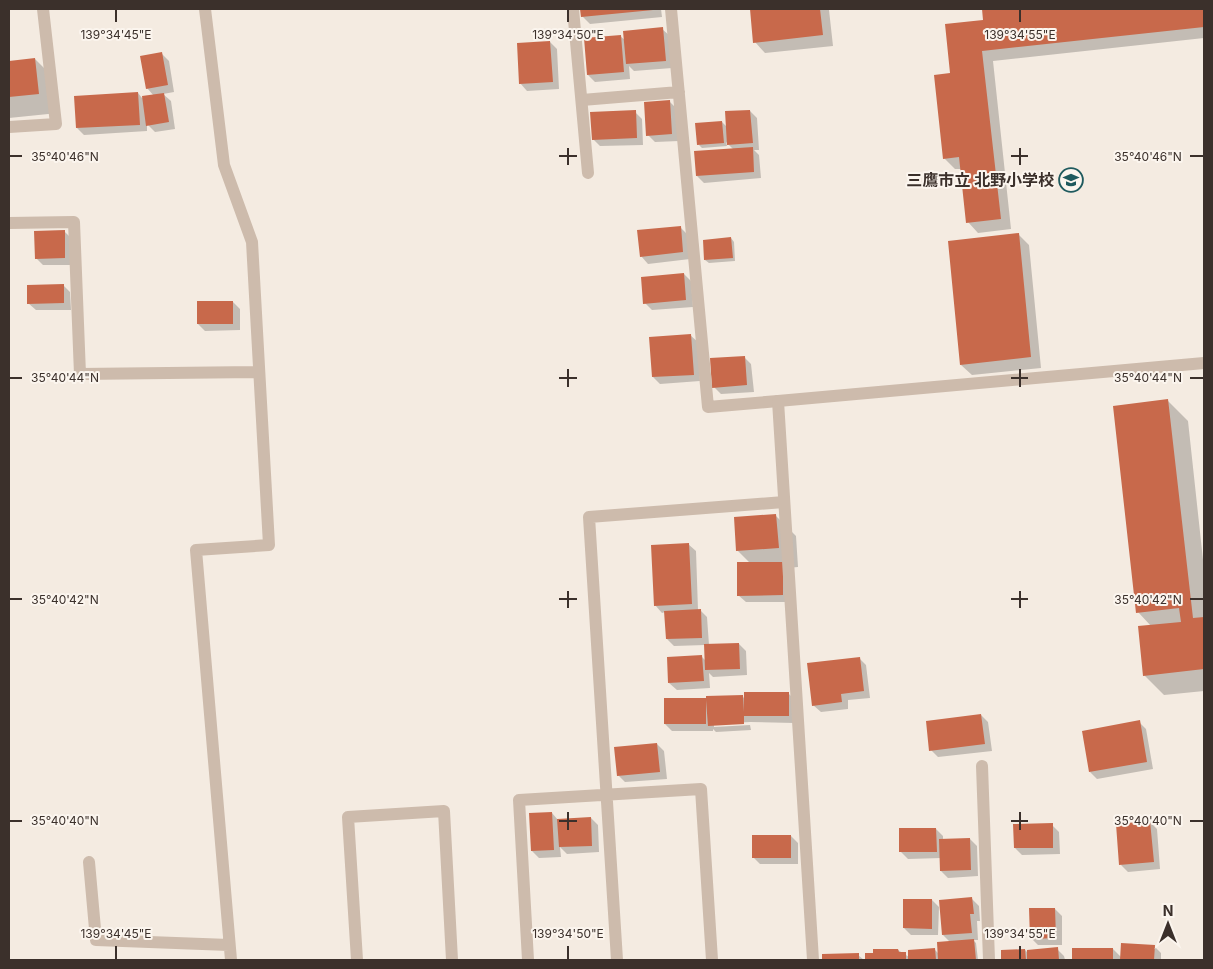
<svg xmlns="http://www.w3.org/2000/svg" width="1213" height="969" font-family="Inter,'Noto Sans JP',sans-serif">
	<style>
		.shadow { fill: #0003 }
		.building { fill: #c8694b }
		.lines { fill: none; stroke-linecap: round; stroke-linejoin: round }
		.lane { stroke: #cdbbac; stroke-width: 12 }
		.street { stroke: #cdbbac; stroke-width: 12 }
		.ticks { fill: none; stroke: #3b302b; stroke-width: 2 }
		.labels { text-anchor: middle; stroke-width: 4; stroke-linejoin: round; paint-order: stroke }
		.poi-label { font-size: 16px; font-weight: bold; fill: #3b302b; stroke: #fbf5ee; text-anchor: end }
		.ticks-label { font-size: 12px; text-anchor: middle; fill: #3b302b; stroke: #fbf5ee; stroke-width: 4; stroke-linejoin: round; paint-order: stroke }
	</style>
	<rect width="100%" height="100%" fill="#f4ebe1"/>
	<path class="shadow" d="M582 9H661L662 17 590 24 582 16Z
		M751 9H837L829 10 833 46 765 53 755 42Z
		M983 9H1204V38L993 61 1011 229 978 233 968 222 962 169H955L944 158 951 74 984 21Z
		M662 29 670 36 672 68 634 71 629 66 630 79 595 82 588 75 620 36 625 40Z
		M550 42 557 49 559 89 527 91 520 83Z
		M161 53 169 61 174 92 163 94 171 101 175 129 155 132 147 124V131L84 135 77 128 138 93 142 98 154 96 147 88Z
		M35 59 55 79 58 113 9 118V62Z
		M669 101 676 108 679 141 655 142 648 135Z
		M750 111 757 118 759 150H754L759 155 761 178 704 183 697 176 733 149 726 142 727 146 702 148 699 145 722 122 727 127Z
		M635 112 642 119 643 145 600 146 593 139Z
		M680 227 687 234 690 259 648 264 641 256Z
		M64 231 71 238 72 265H43L36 258Z
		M1018 234 1029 245 1041 368 972 375 961 365Z
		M731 238 734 242 735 261 709 263 705 260Z
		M684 274 691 281 693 307 652 310 645 303Z
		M63 285 70 292 71 310H36L28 303Z
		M233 302 240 309V330L205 331 198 324Z
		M690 335 698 342 700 381 660 384 653 377Z
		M744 357 751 364 754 392 721 394 714 387Z
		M1168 401 1188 421 1204 569V691L1164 695 1144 675 1151 626 1138 612Z
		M776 516 796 536 798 567 787 568 789 602H746L738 595 750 563 737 550Z
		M688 544 696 551 698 610H700L707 617 709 645 739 644 746 651 747 675 713 677 709 673 710 688 677 690 669 683 701 656 706 661 705 645 674 646 667 639 665 612 662 613 655 605Z
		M859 658 866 665 870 698 848 700V709L821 712 813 705Z
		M788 693 795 700V723L750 722 714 724V727L750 725 751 730 716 732 713 729V731H672L665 724V700H707L742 696 745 699Z
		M981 715 988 722 992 751 938 757 931 750Z
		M1139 722 1146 729 1153 769 1097 779 1090 772Z
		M657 744 664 751 667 779 625 782 618 775Z
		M552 813 558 820 591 818 598 825 599 852 567 854 560 847 561 857 539 858 532 851Z
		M1150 822 1157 829 1160 869 1128 872 1121 865Z
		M1052 825 1059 832 1060 854 1022 855 1015 848Z
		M936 829 943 836V840L970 839 977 846 978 876 948 878 941 871V858L908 859 900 851Z
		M791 836 798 843V864H760L753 857Z
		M972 899 979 906 980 921H977L978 940H973L976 943 978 960H866V954L898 950 909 957 934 949 939 954 950 942 943 935Z
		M932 900 939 907 938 935H911L904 928Z
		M1055 909 1062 916V945H1038L1031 938Z
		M1154 946 1161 953V960H1073V949H1113L1122 958Z
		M1057 949 1064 956 1065 960H1003L1002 951 1025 950 1028 953Z
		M823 955H858L864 960H823Z"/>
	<path class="building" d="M580 9H653V10L581 17Z
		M750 9H820L823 35 753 43Z
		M982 9H1203L1204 27 982 51 1001 219 966 223 959 157 943 159 934 75 950 73 945 24 983 20Z
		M663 27 666 61 626 64 623 31Z
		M621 35 624 72 587 75 584 38Z
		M550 41 553 82 519 84 517 43Z
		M162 52 168 85 146 89 140 56Z
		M35 58 39 94 9 97V61Z
		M138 92 140 125 76 128 74 96Z
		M164 93 169 122 146 126 142 96Z
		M670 100 672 134 646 136 644 102Z
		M636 110 637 138 592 140 590 112Z
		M750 110 753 143 727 145 725 111Z
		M722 121 724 143 697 145 695 123Z
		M753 147 754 172 696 176 694 151Z
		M681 226 683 252 640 257 637 230Z
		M65 230V258L35 259 34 231Z
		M1019 233 1031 357 960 365 948 241Z
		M731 237 733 258 704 260 703 240Z
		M684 273 686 300 643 304 641 277Z
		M64 284V303L27 304V285Z
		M197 301H233V324H197Z
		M691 334 694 375 652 377 649 337Z
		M745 356 747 385 712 388 710 358Z
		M1168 399 1193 618 1204 617V669L1143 676 1138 626 1181 622 1179 608 1136 613 1113 406Z
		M776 514 779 548 736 551 734 517Z
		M689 543 692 604 654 606 651 545Z
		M737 562H783V595L737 596Z
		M701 609 702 638 666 639 664 611Z
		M739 643 740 669 705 670 704 644Z
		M702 655 704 681 668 683 667 657Z
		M860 657 864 691 841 694 842 702 812 706 807 663Z
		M744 692H789V716H744V724L708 726 706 700V724H664V698H706V696L743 695 744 712Z
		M981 714 985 744 929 751 926 721Z
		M1140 720 1147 762 1089 772 1082 731Z
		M657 743 660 772 617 776 614 747Z
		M552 812 554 850 531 851 529 813Z
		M591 817 592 846 559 847 557 819Z
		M1150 821 1154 862 1119 865 1116 824Z
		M1053 823V848H1014L1013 824Z
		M899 828H936L937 852H899Z
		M752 835H791V858H752Z
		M970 838 971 870 940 871 939 839Z
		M972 897 974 914H970L972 933 942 935 939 900Z
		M903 899H932V929L903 928Z
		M1029 908H1055L1056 938 1030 939Z
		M974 939 976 960H938L937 942Z
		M1121 943 1155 945 1154 960H1120Z
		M1058 947 1059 960H1027V950Z
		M935 948 936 960H908V950Z
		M1072 948H1113V960H1072Z
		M873 949H898L899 952H906V960H865V953H873Z
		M1025 949 1026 960H1001V950Z
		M859 953V960H822V954Z"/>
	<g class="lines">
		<path class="lane" d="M671 9 708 407 778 401
			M582 100 679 92
			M982 766 989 960"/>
		<path class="street" d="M205 9 224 165 252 242 269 545 196 550 231 960
			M573 9 588 173
			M9 127 56 124 43 9
			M9 223 74 222 80 374 259 372
			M89 862 96 940 229 945
			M357 960 348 817 444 811 452 960
			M528 960 519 800 701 789 712 960
			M617 960 589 517 784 502
			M813 960 778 401 1204 363"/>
	</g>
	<path class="ticks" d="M116 10V22M568 10V22M1020 10V22M568 148V165M1020 148V165M10 156H22M559 156H577M1011 156H1028M1190 156H1203M568 369V387M1020 369V387M10 378H22M559 378H577M1011 378H1028M1190 378H1203M568 591V608M1020 591V608M10 599H22M559 599H577M1011 599H1028M1190 599H1203M568 812V830M1020 812V830M10 821H22M559 821H577M1011 821H1028M1190 821H1203M116 946V959M568 946V959M1020 946V959"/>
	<defs>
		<g id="school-ring" transform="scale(1.25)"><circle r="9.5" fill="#fbf5ee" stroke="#1f5a5e" stroke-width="1.5"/><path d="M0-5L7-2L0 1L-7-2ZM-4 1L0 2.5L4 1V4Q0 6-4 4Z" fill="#1f5a5e"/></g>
	</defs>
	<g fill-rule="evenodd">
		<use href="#school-ring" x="1071" y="180"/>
	</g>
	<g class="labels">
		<g class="poi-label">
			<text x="1054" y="186">三鷹市立 北野小学校</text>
		</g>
	</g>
	<g class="ticks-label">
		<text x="116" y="39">139°34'45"E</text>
		<text x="568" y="39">139°34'50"E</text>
		<text x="1020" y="39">139°34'55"E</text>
		<text x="65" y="161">35°40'46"N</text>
		<text x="1148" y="161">35°40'46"N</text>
		<text x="65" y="382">35°40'44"N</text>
		<text x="1148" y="382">35°40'44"N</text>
		<text x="65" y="604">35°40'42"N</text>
		<text x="1148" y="604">35°40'42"N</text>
		<text x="65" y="825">35°40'40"N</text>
		<text x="1148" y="825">35°40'40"N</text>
		<text x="116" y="938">139°34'45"E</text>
		<text x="568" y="938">139°34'50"E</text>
		<text x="1020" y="938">139°34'55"E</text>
	</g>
	<rect width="1213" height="969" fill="none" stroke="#3b302b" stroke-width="20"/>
	<g transform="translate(1168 924)" stroke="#fbf5ee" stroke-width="4" paint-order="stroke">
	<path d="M0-4L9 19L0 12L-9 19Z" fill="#3b302b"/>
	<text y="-8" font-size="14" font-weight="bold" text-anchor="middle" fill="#3b302b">N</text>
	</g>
</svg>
